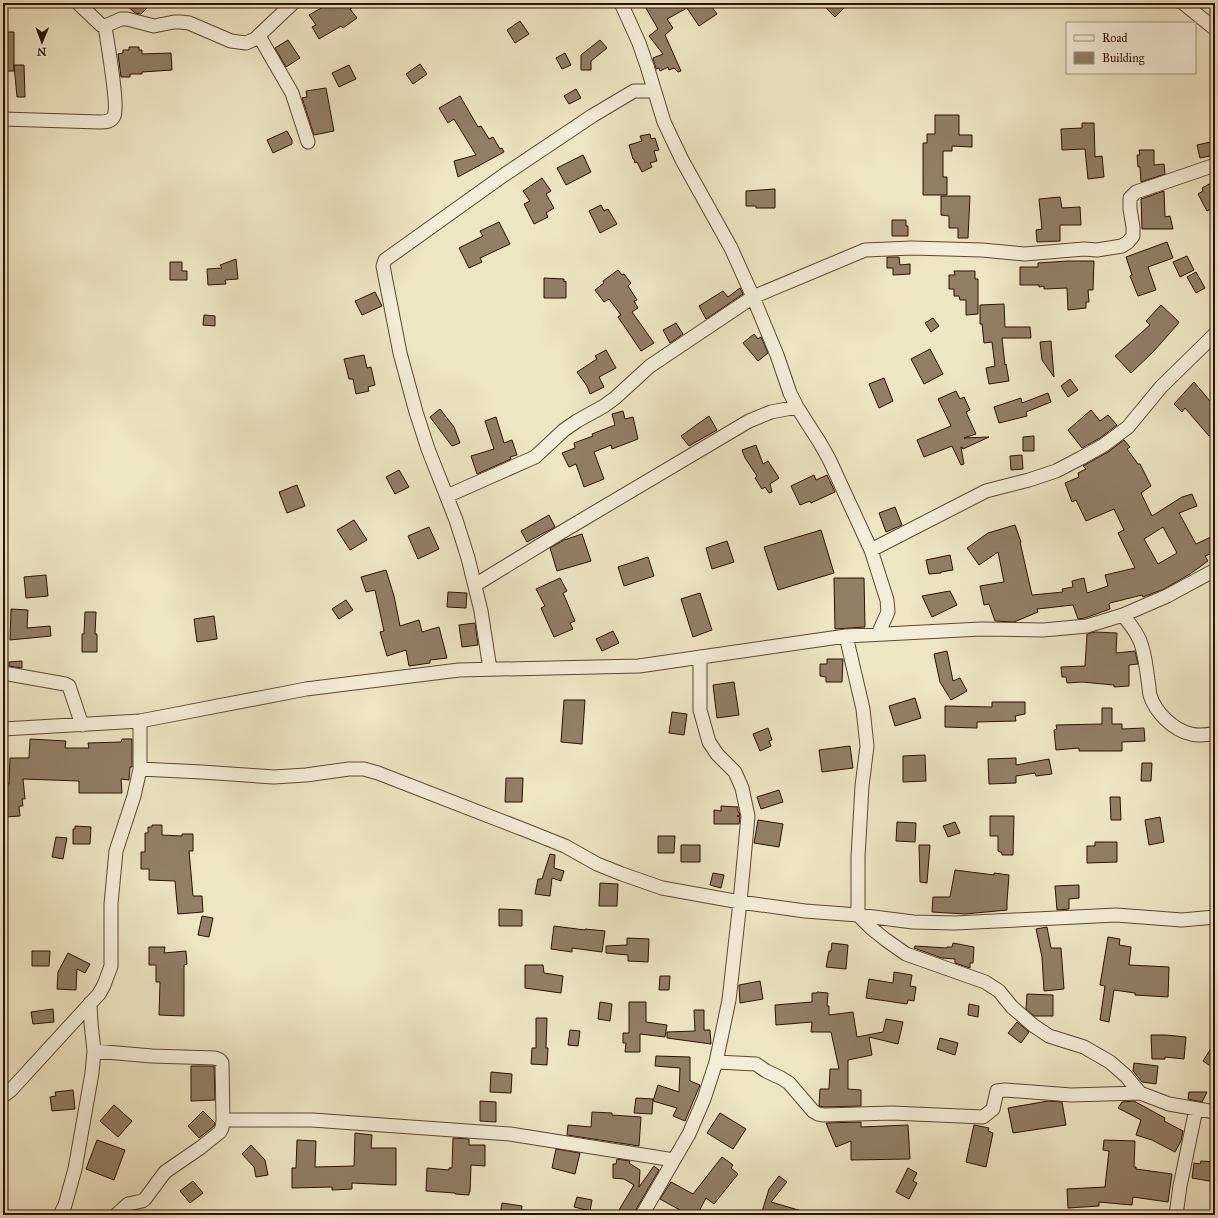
<svg xmlns="http://www.w3.org/2000/svg" width="1218" height="1218" font-family="'IM FELL Great Primer',serif">
	<style>
		.building { fill: #917f66; stroke: #2c1101; fill-rule: evenodd }
		.lines { fill: none; stroke-linecap: round; stroke-linejoin: round }
		.street-casing { stroke: #5c4632; stroke-width: 15 }
		.street { stroke: #f4eed8; stroke-width: 13 }
	</style>
	<rect width="100%" height="100%" fill="#eee5c3"/>
	<filter id="stains"><feTurbulence type="fractalNoise" baseFrequency=".005" numOctaves="4"/><feColorMatrix values="0 0 0 0 .2 0 0 0 0 .09 0 0 0 0 .02 0 0 0 .5 -.17"/></filter>
	<radialGradient id="worn" r=".72"><stop offset=".6" stop-color="#630" stop-opacity="0"/><stop offset="1" stop-color="#630" stop-opacity=".3"/></radialGradient>
	<path class="building" d="M124 3H152L141 14 135 13Z
		M330 3H359L350 9 357 18 343 28 341 26 319 39 312 27 316 25 309 15Z
		M643 3H709L717 14 699 26 687 8 667 19 673 28 665 35 681 71 678 72 674 68 669 70 668 67 660 71 659 68 656 69 653 58 663 54 649 36 658 29Z
		M821 3H849L835 17Z
		M520 21 529 34 515 43 507 30Z
		M3 32H14V71H3Z
		M288 40 300 58 286 67 275 48Z
		M600 40 607 48 591 61V70H581V55Z
		M129 47H139V50H142V54L171 53 172 70 142 72V74H130V77H121L118 54 123 53V50H129Z
		M565 53 571 65 562 69 556 58Z
		M420 64 427 74 413 84 406 74Z
		M14 65H24L25 97H17Z
		M349 65 356 79 339 87 332 73Z
		M326 88 334 131 314 135 302 98 307 97 306 91Z
		M576 89 581 98 569 104 564 96Z
		M460 96 478 127 481 126 489 139 493 137 500 149 502 148 504 152 458 177 454 161 476 155 454 119 448 123 439 108Z
		M935 115H959V135H972V147L952 146V151H943V177H947V195H923V143H927V134H935Z
		M1082 123H1094L1095 157 1102 156 1104 177 1088 179 1085 149 1062 150 1061 129 1082 128Z
		M287 131 292 140V144L273 153 267 140Z
		M650 134 651 139 655 138 659 150 654 151 657 161 650 163 652 167 642 172 637 162 635 163 634 159H633L629 145 642 141 640 136Z
		M1215 141V155L1200 158 1197 145Z
		M1139 150H1154V165L1164 164 1165 174 1141 182 1140 167H1138L1137 155H1140Z
		M583 155 591 172 566 185 557 168Z
		M542 178 551 191 546 194 554 208 546 213 548 217 534 224 524 204 530 201 523 191Z
		M1215 181V207L1207 211 1198 194 1203 191 1202 188Z
		M775 189V208H756V206H746V191Z
		M1164 191 1165 217 1170 216 1173 229H1142L1141 199Z
		M941 196H970L968 238H958V228H949V216L941 215Z
		M1060 197 1062 208 1080 207 1081 225H1060V241L1037 242 1036 230 1042 229 1039 199Z
		M601 205 604 211 608 209 617 224 600 233 589 211Z
		M892 220H906V226H908V236H892Z
		M499 222 510 244 480 258 482 262 469 268 459 248 483 236 480 231Z
		M1167 242 1173 258 1148 267 1156 290 1138 296 1130 276 1132 275 1126 257Z
		M1187 256 1194 270 1180 277 1173 262Z
		M887 257H899L900 265 910 264V274L893 275V268H887Z
		M236 259 238 279 225 280 226 284 208 285 207 269 222 268 220 265Z
		M1068 261H1094L1093 290H1088L1089 302H1086V308L1068 310 1067 288 1044 289V286L1039 287V285H1020V267H1038V263Z
		M170 262H182V271H187V280H170Z
		M618 270 622 275 624 274 631 283 628 286 637 300 634 301 638 308 632 312 654 343 641 351 618 317 621 315 609 299 604 302 595 290 604 283 603 281Z
		M954 271H975V279H978V314L966 315V300H960L959 296H954V289H949V275H955Z
		M1196 272 1205 288 1196 293 1187 277Z
		M544 278 564 279V282L566 281V298H544Z
		M740 288 743 294 706 319 699 306 723 291 728 297Z
		M375 292 382 306 362 315 355 301Z
		M1004 304 1005 327H1030L1031 338H1002L1005 365 1006 364 1009 381 989 384 986 368 995 366 992 342 984 343 982 324H980V305Z
		M1161 305 1179 322 1177 325 1153 352 1131 373 1115 356 1150 325 1146 321Z
		M204 315 215 316V326L203 325Z
		M933 318 939 326 931 332 925 323Z
		M676 323 683 334 670 343 663 330Z
		M754 334 758 339 761 337 768 353 758 361 743 343Z
		M1051 341 1054 377 1042 360 1040 342Z
		M930 349 943 374 924 384 911 359Z
		M606 350 616 368 599 377 604 387 590 394 587 386 577 372 597 359 595 356Z
		M364 355 367 368 371 367 375 385 368 387 369 391 356 394 353 379H349L344 359Z
		M884 378 893 401 879 408 869 384Z
		M1070 379 1078 390 1068 397 1061 386Z
		M1194 382 1215 407V431L1209 436 1185 408 1182 412 1174 404Z
		M956 391 960 399 964 397 970 410 966 412 976 434 964 438 989 437 963 449 962 447H961L964 464 961 465 952 446 924 457 917 440 951 426 938 399Z
		M1048 393 1051 402 1026 412 1027 416 999 423 994 407 1021 398 1022 403Z
		M440 409 454 427 460 443 452 446 430 417Z
		M1091 410 1100 421 1108 415 1117 425 1100 438 1082 448 1068 430Z
		M623 411 625 419 633 417 638 439 612 449 611 445 594 452 604 479 584 487 576 464 569 467 562 453 575 448 574 443 593 436 592 434 615 425 612 414Z
		M709 416 717 430 689 446 681 436Z
		M496 417 504 443 512 440 517 455 510 457 511 459 477 474 471 456 494 449 485 421Z
		M1034 436V451H1023V437Z
		M1124 440 1130 447 1127 449 1138 464H1140L1151 486 1141 493 1152 516 1182 497 1192 494 1197 506 1179 513 1196 544 1215 535V552L1205 556 1208 561 1190 574 1164 589 1143 597 1142 595 1110 603 1109 604 1110 609 1085 618 1078 619 1073 605 1037 609 1038 612 1014 622 995 621 989 604 984 605 980 586 1004 582 998 552 979 565 967 548 988 533 1015 525 1021 542H1020L1032 595 1063 592 1062 589 1073 587 1072 581 1084 578 1087 593 1108 586 1105 575 1135 568 1118 533 1124 530 1114 509 1086 521 1076 500 1072 502 1065 483 1079 477 1078 473 1086 469 1083 466 1108 452ZM1163 527 1177 553 1158 564 1144 539Z
		M756 445 763 464 768 461 779 478 770 484 772 492 769 493 765 487 762 489 755 478 757 476 745 458 742 450Z
		M1022 455 1023 469 1011 470 1010 456Z
		M399 470 409 487 395 494 386 477Z
		M814 475 816 480 827 475 835 492 811 503 810 501 800 505 791 486Z
		M297 485 305 506 287 513 279 492Z
		M895 507 902 525 886 532 879 513Z
		M549 515 555 527 527 542 521 531Z
		M354 520 367 540 350 550 337 530Z
		M429 527 439 549 418 559 408 536Z
		M821 530 834 573 778 590 764 547Z
		M582 534 591 561 557 571 550 548 564 540Z
		M727 541 734 562 712 569 706 548Z
		M950 555 953 570 941 572V573L929 574 926 560Z
		M648 557 654 576 624 586 618 567Z
		M386 570 394 596 400 626 419 620 422 632 439 627 447 658 430 660V663L409 666 406 650 387 656 380 632 384 631 375 590 366 592 361 577Z
		M46 575 48 596 26 598 24 577Z
		M560 578 567 591 563 593 575 621 570 623 573 629 554 637 541 608 545 606 536 589Z
		M834 578H864L865 627 835 629Z
		M950 591 957 605 932 617 922 596Z
		M448 592 467 593 466 608 447 607Z
		M700 593 712 630 693 637 681 599Z
		M346 600 353 610 339 619 332 609Z
		M11 609 28 610 27 628 50 626 51 636 10 640Z
		M85 612H96L95 634H97V652H82V634H84Z
		M214 616 217 639 197 642 194 619Z
		M475 623 478 645 462 647 459 625Z
		M613 631 619 643 602 651 596 639Z
		M1095 632 1117 633 1116 653 1135 651 1138 664 1129 665V686L1114 687V685L1082 682 1067 683 1066 677H1062L1061 667 1085 666 1087 634Z
		M947 651 953 681 960 678 967 691 951 700 940 682 934 654Z
		M827 659H843L842 682H826V677L820 676V664H827Z
		M22 661V668L9 666V662Z
		M734 682 739 715 717 718 713 685Z
		M915 698 921 718 895 726 889 706Z
		M564 700H585L582 744 561 742Z
		M992 702H1025V714L1015 716 1016 721 977 722V728L945 727V706L992 707Z
		M1102 708H1112V724H1122V729L1144 728 1145 741 1122 742V751H1079V748L1056 750 1054 730 1057 729 1056 725 1102 724Z
		M672 712 687 714 684 735 669 733Z
		M768 728 772 740 769 741 771 746 760 751 753 734Z
		M30 739 66 741 65 748H89L88 743 121 742 122 739H132V767H130L129 780 121 779 122 793H79V781L23 779 25 799H22L23 806H19L20 816 5 817 3 784H9L10 758H29Z
		M850 746 853 768 822 772 819 750Z
		M925 755 926 781 903 782V756Z
		M1016 758V765L1049 759 1052 774 1036 776 1035 773 1016 776V783L989 784 988 759Z
		M1142 763H1152L1151 781H1141Z
		M506 778H523L522 802H505Z
		M779 790 783 802 761 809 757 797Z
		M1110 797H1120L1121 820H1111Z
		M721 806 738 807V812H739L740 816H737L740 817 739 824H714V810L721 811Z
		M990 816H1014L1013 855H1002V853L998 851V836H990Z
		M1160 817 1164 842 1149 845 1145 820Z
		M758 820 783 824 779 847 754 843Z
		M897 822 916 823 915 842 896 841Z
		M955 822 960 833 948 837 943 826Z
		M152 825H162V835L182 836V834H193V851H189L193 896H202L203 912 178 914 175 881 149 880V869H141V852H145V833H148V827H152Z
		M75 826 91 827 90 844H73V829H75Z
		M658 836H675L674 853H658Z
		M56 837 67 838 63 859 52 857Z
		M1095 842H1117V862L1087 863V846H1095Z
		M681 845H700V862H681Z
		M919 845H930L927 883 920 882Z
		M550 854 555 855 554 868 564 871 561 881 552 878 550 896 535 894 538 879H542Z
		M955 870 994 875V873L1009 875 1007 902V910L965 914 932 912 933 897H950Z
		M713 873 724 875 721 888 710 885Z
		M600 883 618 884 617 906H599Z
		M1079 885V898L1069 899V909L1057 910 1055 886Z
		M499 909 522 910V926H499Z
		M202 916 213 918 209 937 198 935Z
		M554 926 585 930V929L605 931 602 952 572 948V952L551 949Z
		M1047 927 1051 948H1061L1064 989 1044 991 1042 957 1036 929Z
		M1108 937 1120 939 1119 945 1131 947 1129 965 1169 967 1168 997 1135 995V993L1114 990 1109 1022 1100 1020 1105 986 1100 985Z
		M627 938 649 939 648 962 628 961V955L606 953V946L627 945Z
		M832 943 848 945 846 969 826 967 829 951H831Z
		M953 943 974 947 973 963H970V968L955 963V959L942 958 914 948 915 946 947 948V947H952Z
		M149 947H165L164 953 186 951 187 964 184 965V1016L159 1015 160 982H156V965H149Z
		M32 951H50L49 966H32Z
		M68 953 90 964 85 973 77 969 76 990 57 989 58 972Z
		M525 965H543L544 973 563 976 561 993 525 988Z
		M894 972 912 975 910 986 916 987 914 1001 908 1000 907 1004 866 998 869 979 893 983Z
		M660 976H670L669 990H659Z
		M760 981 763 999 740 1003 739 985Z
		M817 992 828 993 827 1006H829V1015L853 1012 857 1037 883 1032 886 1019 903 1022 898 1044 869 1037 872 1055 848 1060V1089L861 1090V1106L825 1107 819 1106 820 1089H829L830 1069H839L831 1032H811L812 1022 776 1025 775 1005 812 1002V993H817Z
		M1027 994 1053 995V1016H1034L1026 1009Z
		M600 1002 612 1004 610 1021 598 1019Z
		M629 1002H646V1022L667 1025 665 1037 640 1034V1052H625L626 1043H623V1033H629Z
		M969 1004 979 1006 978 1017 968 1015Z
		M53 1009 54 1022 33 1024 31 1012Z
		M694 1010H704V1030H710L711 1044 667 1038V1032L695 1031Z
		M536 1018H547L546 1048H548L547 1065 531 1064 532 1048H536Z
		M1017 1022 1029 1032 1021 1043 1008 1033Z
		M570 1030 580 1031 578 1046 568 1045Z
		M1151 1035H1166L1186 1037 1184 1059 1165 1057V1059H1152Z
		M940 1038 958 1043 955 1055 937 1049Z
		M1215 1042V1069L1203 1061Z
		M656 1056 690 1057V1081L700 1085 685 1121 673 1116 677 1108 653 1101 658 1085 679 1092 680 1068 655 1066Z
		M1134 1063 1158 1066 1156 1084 1142 1082 1133 1071Z
		M191 1066H214L215 1100 191 1101Z
		M491 1072 512 1074 511 1093 490 1092Z
		M73 1090 75 1109 52 1111 50 1097 56 1096 55 1092Z
		M1189 1092H1207L1202 1102 1188 1099Z
		M636 1098 653 1099 652 1114 634 1113Z
		M480 1101 496 1102V1122L480 1121Z
		M1048 1101 1062 1102 1066 1125 1013 1133 1008 1108Z
		M1134 1101 1165 1118 1164 1121 1183 1131 1181 1141 1175 1152 1152 1140 1136 1135 1141 1120 1118 1108 1122 1102Z
		M114 1105 132 1121 118 1137 100 1121Z
		M203 1111 215 1123 214 1126 199 1138 188 1126Z
		M592 1112 612 1113V1115L641 1117 639 1146 567 1135 568 1125 591 1127Z
		M720 1113 746 1129 733 1149 707 1133Z
		M861 1122V1127L908 1125 910 1159 851 1160V1141L836 1147 826 1123Z
		M974 1125 989 1128 988 1131 993 1133 986 1167 966 1162Z
		M355 1133 372 1135 371 1148H396V1185L352 1183V1189L332 1190V1187L292 1188V1168H296L297 1140 316 1141 315 1167 354 1166Z
		M453 1138 469 1139V1145H485V1166L471 1165 470 1192H469V1195L455 1194V1193L426 1191 427 1168 449 1170V1168H452Z
		M97 1140 125 1150 114 1180 86 1169Z
		M1104 1140 1135 1141 1134 1167H1136V1169L1172 1174 1168 1202 1133 1197 1132 1205 1099 1202V1206L1068 1208 1067 1189 1105 1187 1109 1151 1103 1150Z
		M251 1145 265 1160 268 1175 256 1177 254 1167 242 1154Z
		M556 1149 580 1153 575 1174 552 1168Z
		M722 1157 733 1165 731 1168 738 1174 714 1204 706 1198 697 1215H689L660 1199 671 1182 693 1194Z
		M617 1159 630 1161 629 1163 640 1170 639 1187 654 1166 659 1170 635 1211 634 1215H616L634 1185 624 1179 613 1178V1164H616Z
		M1201 1161 1215 1162V1182L1192 1178 1194 1163 1200 1164Z
		M908 1168 917 1173 913 1181 917 1183 909 1199 896 1192Z
		M779 1176 787 1182 771 1202 805 1212 804 1215H761L769 1189Z
		M193 1181 203 1193 190 1203 180 1191Z
		M577 1197 592 1200 590 1211 574 1207Z
		M502 1203 522 1206 521 1215H500Z"/>
	<g class="lines">
		<g class="street-casing">
			<path id="street" d="M78 3 101 25 105 26 121 19H127L154 26 174 22H181L189 23 231 41 246 43 255 39 293 3
				M621 3 639 43 647 66 664 122 682 160 731 248 753 297 777 355 790 393 797 407 820 443 829 459 871 550 887 600 888 612 878 634
				M1183 3 1215 29
				M259 36 292 93 308 142
				M3 119 100 122C105 122 111 122 114 116 119 106 107 41 105 26
				M447 496 535 457 564 430 577 421 604 406 615 398 650 366 753 297 865 250 912 248 982 250 1025 254 1084 249 1097 250 1122 246 1128 242 1133 236V227L1130 209V198L1136 192 1215 165
				M871 550 986 491 1029 480 1056 471 1081 458 1104 445 1128 427 1161 387 1215 334
				M475 585 560 533 749 421 771 412 797 407
				M1123 615C1129 623 1136 631 1140 641 1145 653 1146 667 1148 680 1149 685 1149 690 1150 695 1155 712 1173 730 1191 734 1199 736 1207 735 1215 733
				M846 636 863 709 867 746 862 786 858 857V915L871 928 886 940 906 954 985 982 999 991 1012 1007 1034 1026 1049 1036 1084 1047 1110 1062 1126 1076 1140 1093 1169 1104 1215 1112
				M490 669 481 611 468 558 456 520 428 449 416 412 400 353 383 266 385 260 504 175 592 116 634 91H654
				M3 673 65 684 69 686 82 725
				M3 729 140 721 306 689 459 670 639 666 846 636 981 629 1043 630 1087 626 1123 615 1167 596 1215 570
				M140 769 202 772 274 777 306 775 349 769H364L378 773 525 830 565 846 597 864 622 874 662 888 740 902 805 911 858 915 913 922 955 923 1116 915 1182 920 1215 917
				M94 1051 152 1056 215 1058 220 1060 222 1063 223 1120 222 1128 220 1132 200 1148 165 1172 145 1199 142 1201 128 1204 116 1215
				M716 1062 756 1064 766 1071 781 1078 789 1083 813 1111 818 1114 824 1115 892 1113 983 1117 993 1109 997 1091 1005 1090 1071 1095 1140 1093
				M3 1096 10 1091 99 994 104 985 111 966V904L116 851 134 796 140 769V721
				M223 1120H312L510 1134 674 1160
				M60 1215 65 1205 75 1169 92 1073 94 1051 91 1023 90 1003
				M642 1215 689 1134 704 1099 716 1062 729 1000 740 902 748 816 742 788 735 772 717 754 709 742 700 710V657
				M1176 1215 1180 1186 1196 1109"/>
		</g>
		<use href="#street" class="street"/>
	</g>
	<rect width="1218" height="1218" fill="none" stroke="#eee5c3" stroke-width="16"/>
	<rect x="4" y="4" width="1210" height="1210" fill="none" stroke="#2c1101" stroke-width="2"/>
	<rect x="8" y="8" width="1202" height="1202" fill="none" stroke="#2c1101"/>
	<rect x="1066" y="22" width="130" height="52" fill="#f4eed8" stroke="#a49682"/>
	<rect x="1074" y="35" width="20" height="6" fill="#f4eed8" stroke="#a49682"/>
	<text x="1102" y="42" font-size="12" fill="#2c1101">Road</text>
	<rect x="1074" y="52" width="20" height="12" fill="#917f66" stroke="#a49682"/>
	<text x="1102" y="62" font-size="12" fill="#2c1101">Building</text>
	<g transform="translate(42 42) rotate(181)" stroke="#f4eed8" stroke-width="3" paint-order="stroke">
	<path d="M0-3L7 15L0 10L-7 15Z" fill="#2c1101"/>
	<text y="-6" font-size="11" font-weight="bold" text-anchor="middle" fill="#2c1101">N</text>
	</g>
	<rect width="100%" height="100%" filter="url(#stains)"/>
	<rect width="100%" height="100%" fill="url(#worn)"/>
</svg>
